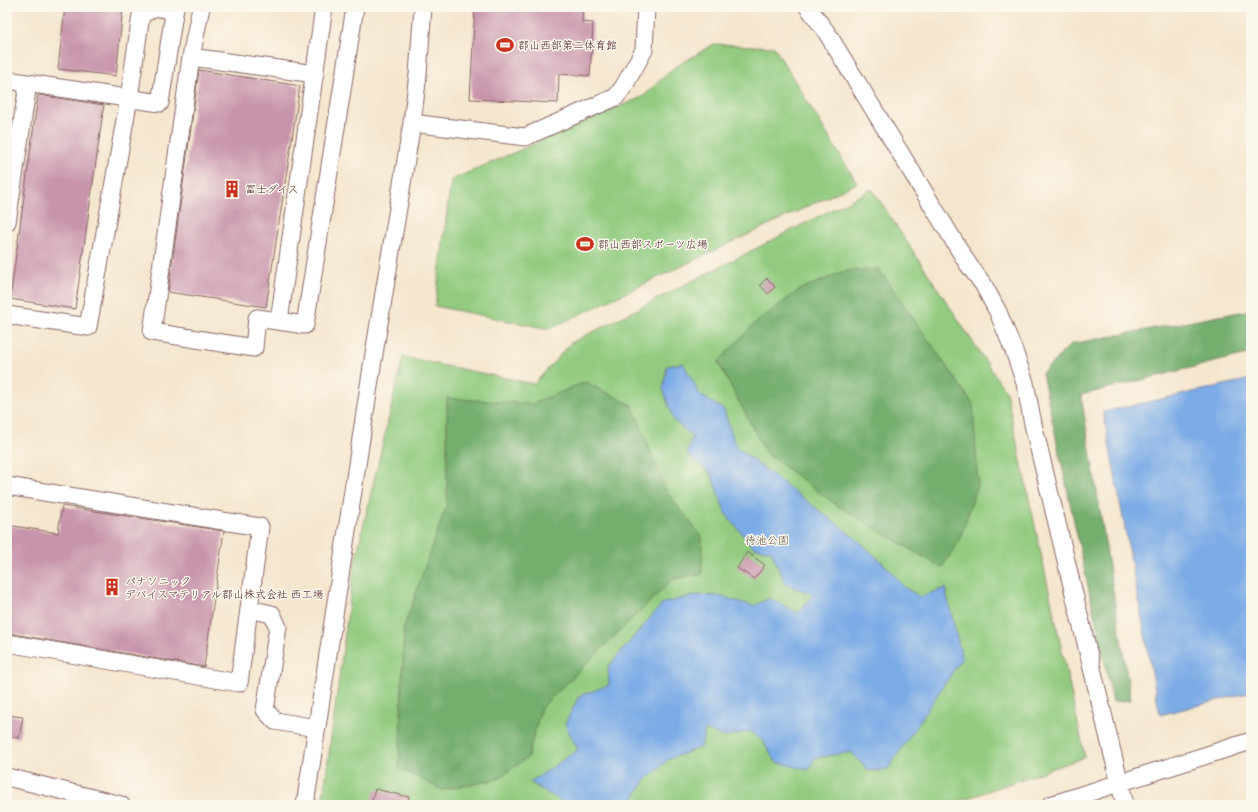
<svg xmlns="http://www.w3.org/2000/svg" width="1258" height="812" font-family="Pangolin,'Klee One',sans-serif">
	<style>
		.green { fill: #92cb7f; stroke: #6e7555 }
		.forest { fill: #75af6e; stroke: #60674c }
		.water { fill: #7cace6; stroke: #636688 }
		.building { fill: #c894ab }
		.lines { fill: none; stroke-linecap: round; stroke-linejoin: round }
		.minor-casing { stroke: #866564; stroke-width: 19 }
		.minor { stroke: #fff; stroke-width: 17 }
		.labels { text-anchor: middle; stroke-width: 3; stroke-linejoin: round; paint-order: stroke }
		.poi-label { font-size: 11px; fill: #4a1f2b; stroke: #fbf7ec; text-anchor: start }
		.park-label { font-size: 11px; fill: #605344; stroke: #fbf7ec }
	</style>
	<rect width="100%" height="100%" fill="#fbf7ec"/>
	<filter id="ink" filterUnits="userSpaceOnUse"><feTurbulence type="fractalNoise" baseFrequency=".025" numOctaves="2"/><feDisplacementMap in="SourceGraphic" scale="8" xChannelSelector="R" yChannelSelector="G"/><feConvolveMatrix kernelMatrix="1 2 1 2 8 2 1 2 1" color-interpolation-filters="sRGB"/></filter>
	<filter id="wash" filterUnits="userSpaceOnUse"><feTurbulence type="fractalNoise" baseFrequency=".012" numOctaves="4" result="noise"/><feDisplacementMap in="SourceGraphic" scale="16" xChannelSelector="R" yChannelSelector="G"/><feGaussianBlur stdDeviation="0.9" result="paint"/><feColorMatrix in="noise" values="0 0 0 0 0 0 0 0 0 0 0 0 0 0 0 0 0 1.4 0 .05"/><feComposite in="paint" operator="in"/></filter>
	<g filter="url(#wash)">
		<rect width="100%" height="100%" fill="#f5e6ce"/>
		<path class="green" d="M714 44 774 47 857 183 549 329 435 306 451 180 644 96 672 69Z
			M872 189 1006 392 1085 757 948 805H322L354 566 403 357 534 384 571 343Z"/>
		<path class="forest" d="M879 269 973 404 978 484 960 538 942 568 835 504 766 453 718 362 755 323 799 290 845 271Z
			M1251 310V353L1081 395 1131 700 1113 702 1042 373 1071 344Z
			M585 382 632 405 667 492 702 537V574L673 579 541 708 528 757 498 779 442 790 399 768 404 627 447 504V398L532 404Z"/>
		<path class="water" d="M683 363 700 395 724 410 736 447 859 541 889 569 904 587 920 597 945 588 962 658 888 769 869 771 851 752 815 758 809 770 776 762 762 740 750 731 725 737 705 730 701 747 669 759 645 781 629 805H567L530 782 578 750 565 724 579 696 609 685 608 667 663 603 697 595 719 596 754 606 770 598 798 613 813 594 786 585 771 551 753 547 726 514 711 474 687 454 692 436 674 421 663 389 667 366Z
			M1251 379V692L1160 715 1103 412Z"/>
		<g id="blocks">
			<path class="building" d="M65 7H123L116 76 58 69Z
				M475 7H583L582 22 593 23 590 76 559 74 558 103 470 99Z
				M199 70 300 86 266 307 168 292Z
				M38 95 104 105 75 309 10 299Z
				M767 278 775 287 768 294 760 285Z
				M62 506 224 531 204 667 7 633V525L58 533Z
				M747 552 765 565 754 579 737 568Z
				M7 715 23 717 19 738 7 736Z
				M375 789 409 797 407 805H371Z"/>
		</g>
	</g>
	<g filter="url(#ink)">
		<use href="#blocks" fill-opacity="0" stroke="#866564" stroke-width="1"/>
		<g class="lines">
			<g class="minor-casing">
				<path id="minor" d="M201 7 191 57 152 332 254 348 257 318 305 325 355 7
					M808 7 827 33 968 264 983 284 998 312 1014 351 1025 383 1033 424 1125 805
					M191 57 315 74
					M7 80 160 103 175 7
					M412 123 525 137 616 97 624 86 644 50 646 7
					M7 222 28 84
					M7 315 88 327 129 98 141 15 155 7 174 11
					M279 321 324 7
					M7 486 260 527 239 683 7 643
					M249 609 272 614 278 627 265 710 275 721 316 728
					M7 777 121 805
					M305 805 373 360 412 123 418 74 423 7
					M1050 805 1251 741"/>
			</g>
			<use href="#minor" class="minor"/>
		</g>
	</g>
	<defs>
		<g id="stadium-bare" transform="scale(1.38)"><path d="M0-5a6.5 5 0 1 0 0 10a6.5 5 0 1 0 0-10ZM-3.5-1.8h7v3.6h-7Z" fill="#c8321e" stroke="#fbf7ec" stroke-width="2.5" paint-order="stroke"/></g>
		<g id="building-bare" transform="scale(1.38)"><path d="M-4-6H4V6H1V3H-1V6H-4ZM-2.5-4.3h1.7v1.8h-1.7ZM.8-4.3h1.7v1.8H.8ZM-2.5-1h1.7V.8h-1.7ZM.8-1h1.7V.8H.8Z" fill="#c8321e" stroke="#fbf7ec" stroke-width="2.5" paint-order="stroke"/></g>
	</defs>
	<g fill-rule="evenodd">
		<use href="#stadium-bare" x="505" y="45"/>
		<use href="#building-bare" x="232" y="189"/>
		<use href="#stadium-bare" x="585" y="244"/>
		<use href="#building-bare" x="112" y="587"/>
	</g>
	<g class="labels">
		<g class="poi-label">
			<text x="518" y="49">郡山西部第二体育館</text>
			<text x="245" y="193">冨士ダイス</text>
			<text x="598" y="248">郡山西部スポーツ広場</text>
			<text x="125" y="585">パナソニック<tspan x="125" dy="13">デバイスマテリアル郡山株式会社 西工場</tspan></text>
		</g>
		<g class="park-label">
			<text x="767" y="544">待池公園</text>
		</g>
	</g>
	<rect width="1258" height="812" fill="none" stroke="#fbf7ec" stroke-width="24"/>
</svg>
